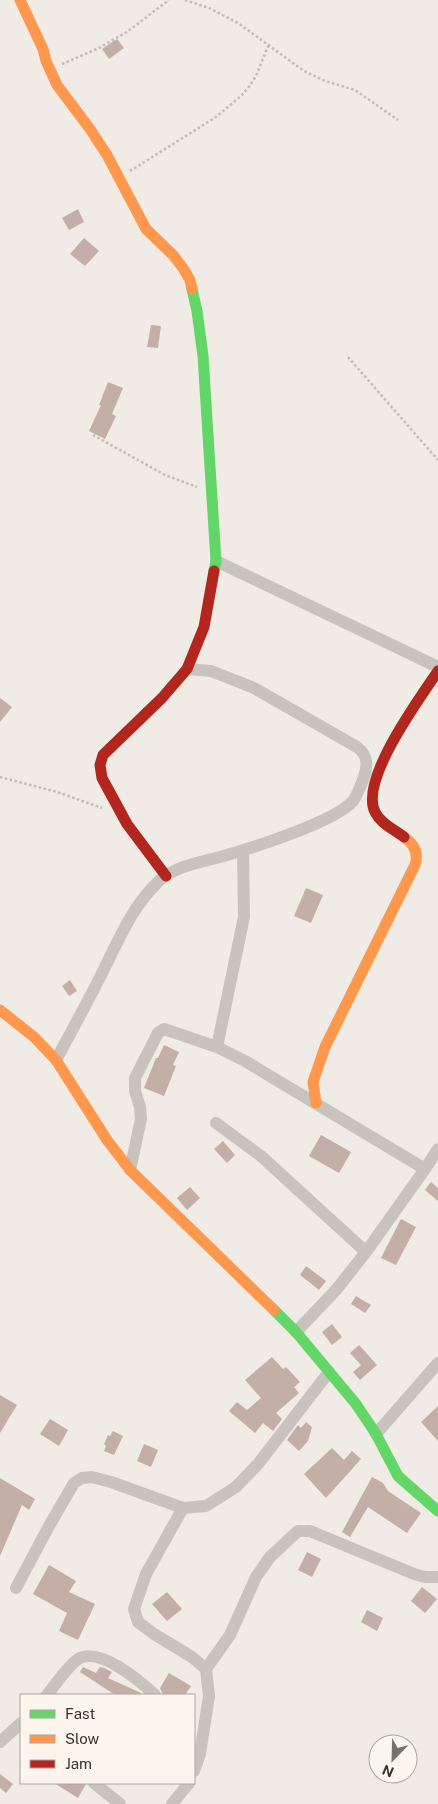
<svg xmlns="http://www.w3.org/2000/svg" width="438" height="1804" font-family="'Public Sans',sans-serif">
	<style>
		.building { fill: #c3afa7 }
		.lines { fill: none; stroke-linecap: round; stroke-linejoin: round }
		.path { stroke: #c2bbb6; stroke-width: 2.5; stroke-dasharray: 2.5 2.5; stroke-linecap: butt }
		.street { stroke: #c9c3be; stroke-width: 12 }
		.fast { stroke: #63d668; stroke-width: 11 }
		.slow { stroke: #ff974d; stroke-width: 11 }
		.jam { stroke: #b3261e; stroke-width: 11 }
	</style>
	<rect width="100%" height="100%" fill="#f0ebe5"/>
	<path class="building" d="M117 39 124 48 109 59 102 49Z
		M78 209 84 222 69 230 62 218Z
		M84 238 99 251 85 266 70 254Z
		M151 325 161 326 158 348 147 347Z
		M108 382 123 388 112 414 116 416 105 439 89 431 101 405H99Z
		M0 698 12 707 0 722Z
		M306 888 323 895 311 923 294 916Z
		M70 980 77 991 69 996 62 986Z
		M164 1045 179 1052 173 1065 176 1066 164 1096 144 1088 156 1058H158Z
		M321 1135 351 1152 339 1173 309 1156Z
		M223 1141 235 1155 227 1163 214 1149Z
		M431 1182 438 1188V1201L425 1190Z
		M190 1187 200 1198 187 1210 177 1198Z
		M401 1219 416 1227 396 1265 381 1258Z
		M306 1266 326 1281 319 1290 300 1275Z
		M356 1296 371 1305 365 1313 351 1304Z
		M332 1324 342 1337 332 1345 322 1332Z
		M359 1345 377 1365 360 1380 353 1372 361 1365 350 1353Z
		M272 1357 283 1369 286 1367 300 1382 294 1387 299 1393 276 1413 282 1419 273 1431 263 1423 255 1433 229 1411 237 1402 247 1410 261 1398 245 1380Z
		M0 1395 17 1405 0 1433Z
		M438 1406V1441L421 1422Z
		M50 1419 68 1430 59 1446 40 1434Z
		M306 1422 312 1427 308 1441 299 1451 287 1440 298 1425 301 1428Z
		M113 1431 123 1436 114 1455 104 1451 106 1446 104 1444 108 1435 110 1436Z
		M144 1444 158 1450 151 1467 137 1461Z
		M332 1448 344 1460 352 1451 361 1459 326 1498 304 1474Z
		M372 1477 383 1483 388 1491 421 1513 407 1533 368 1507 350 1537 342 1532Z
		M0 1478 35 1499 29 1510 22 1505 0 1556Z
		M307 1552 321 1559 312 1577 298 1570Z
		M49 1565 76 1581 69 1592 95 1604 78 1640 59 1631 67 1613 33 1594Z
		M422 1587 437 1599 425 1613 411 1601Z
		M167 1592 182 1609 167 1621 152 1604Z
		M367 1610 383 1618 377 1631 361 1622Z
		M83 1667 96 1673 100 1667 104 1668 112 1672 108 1678 139 1692 143 1695H115L80 1672Z
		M169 1673 191 1686 185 1695H163L160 1688Z
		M0 1774 13 1784 6 1793 0 1788Z
		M54 1783H86V1784L78 1798Z"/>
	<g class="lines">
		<path class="path" d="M185 0 209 8 238 23 304 71 325 81 355 90 398 120
			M62 64 97 49 127 32 169 0
			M130 171 216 117 241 96 248 88 256 76 268 46
			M348 357 438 460
			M93 435 165 475 197 487
			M0 777 57 792 102 808"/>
		<path class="street" d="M216 561 438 667
			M217 1047 244 917 243 851
			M56 1060C72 1030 89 1000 104 969 120 937 133 905 160 880 176 866 201 862 220 857 249 849 335 822 353 801 358 794 361 785 364 777 368 765 368 755 357 747L254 688 211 671 187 669
			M216 1123 261 1156 366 1252
			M130 1170 141 1119 140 1107 135 1091V1078L158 1033 164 1029 217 1047 245 1061 425 1169
			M296 1332 336 1290 366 1252 425 1169 438 1149
			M376 1434 438 1363
			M183 1508 146 1574 134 1609 138 1622 154 1634 192 1657 206 1669 209 1696 200 1754 194 1771
			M16 1588 49 1526 74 1483 82 1478 92 1477 111 1482 183 1508 206 1506 236 1487 258 1464 329 1372
			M206 1669 230 1635 256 1577 270 1557 298 1531H310L414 1574 425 1577H438
			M47 1695C56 1684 66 1668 78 1659 99 1646 140 1681 155 1695
			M0 1742 21 1723
			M94 1783 120 1804
			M172 1804 189 1783"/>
		<path class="fast" d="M192 289 197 311 203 356 216 561 214 571
			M274 1310 296 1332 356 1404 376 1434 398 1476 438 1511"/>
		<path class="slow" d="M20 0 43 49 46 61 57 85 90 129 107 155 146 229 173 255 183 268 190 280 192 289
			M0 1010 34 1037 56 1060 107 1140 130 1170 274 1310
			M316 1103 313 1082 325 1047 415 865C419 853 414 844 404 837"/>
		<path class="jam" d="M404 837C394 829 381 824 375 812 359 780 420 698 438 671
			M166 876 127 824 102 778 100 765 103 755 162 698 187 669 204 627 214 571"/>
	</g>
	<rect x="20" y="1694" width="175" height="90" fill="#fbf5ee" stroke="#aea6a0"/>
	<rect x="30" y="1710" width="25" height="8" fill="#63d668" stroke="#aea6a0"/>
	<text x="65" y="1719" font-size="15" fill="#3b302b">Fast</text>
	<rect x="30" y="1735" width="25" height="8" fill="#ff974d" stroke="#aea6a0"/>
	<text x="65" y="1744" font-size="15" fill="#3b302b">Slow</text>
	<rect x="30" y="1760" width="25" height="8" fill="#b3261e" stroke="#aea6a0"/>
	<text x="65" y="1769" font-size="15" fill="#3b302b">Jam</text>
	<g transform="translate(393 1759) rotate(203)"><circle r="24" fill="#fbf5ee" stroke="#aea6a0"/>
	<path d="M0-4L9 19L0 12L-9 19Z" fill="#7a716c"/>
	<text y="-8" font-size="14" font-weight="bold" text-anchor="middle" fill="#3b302b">N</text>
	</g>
</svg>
